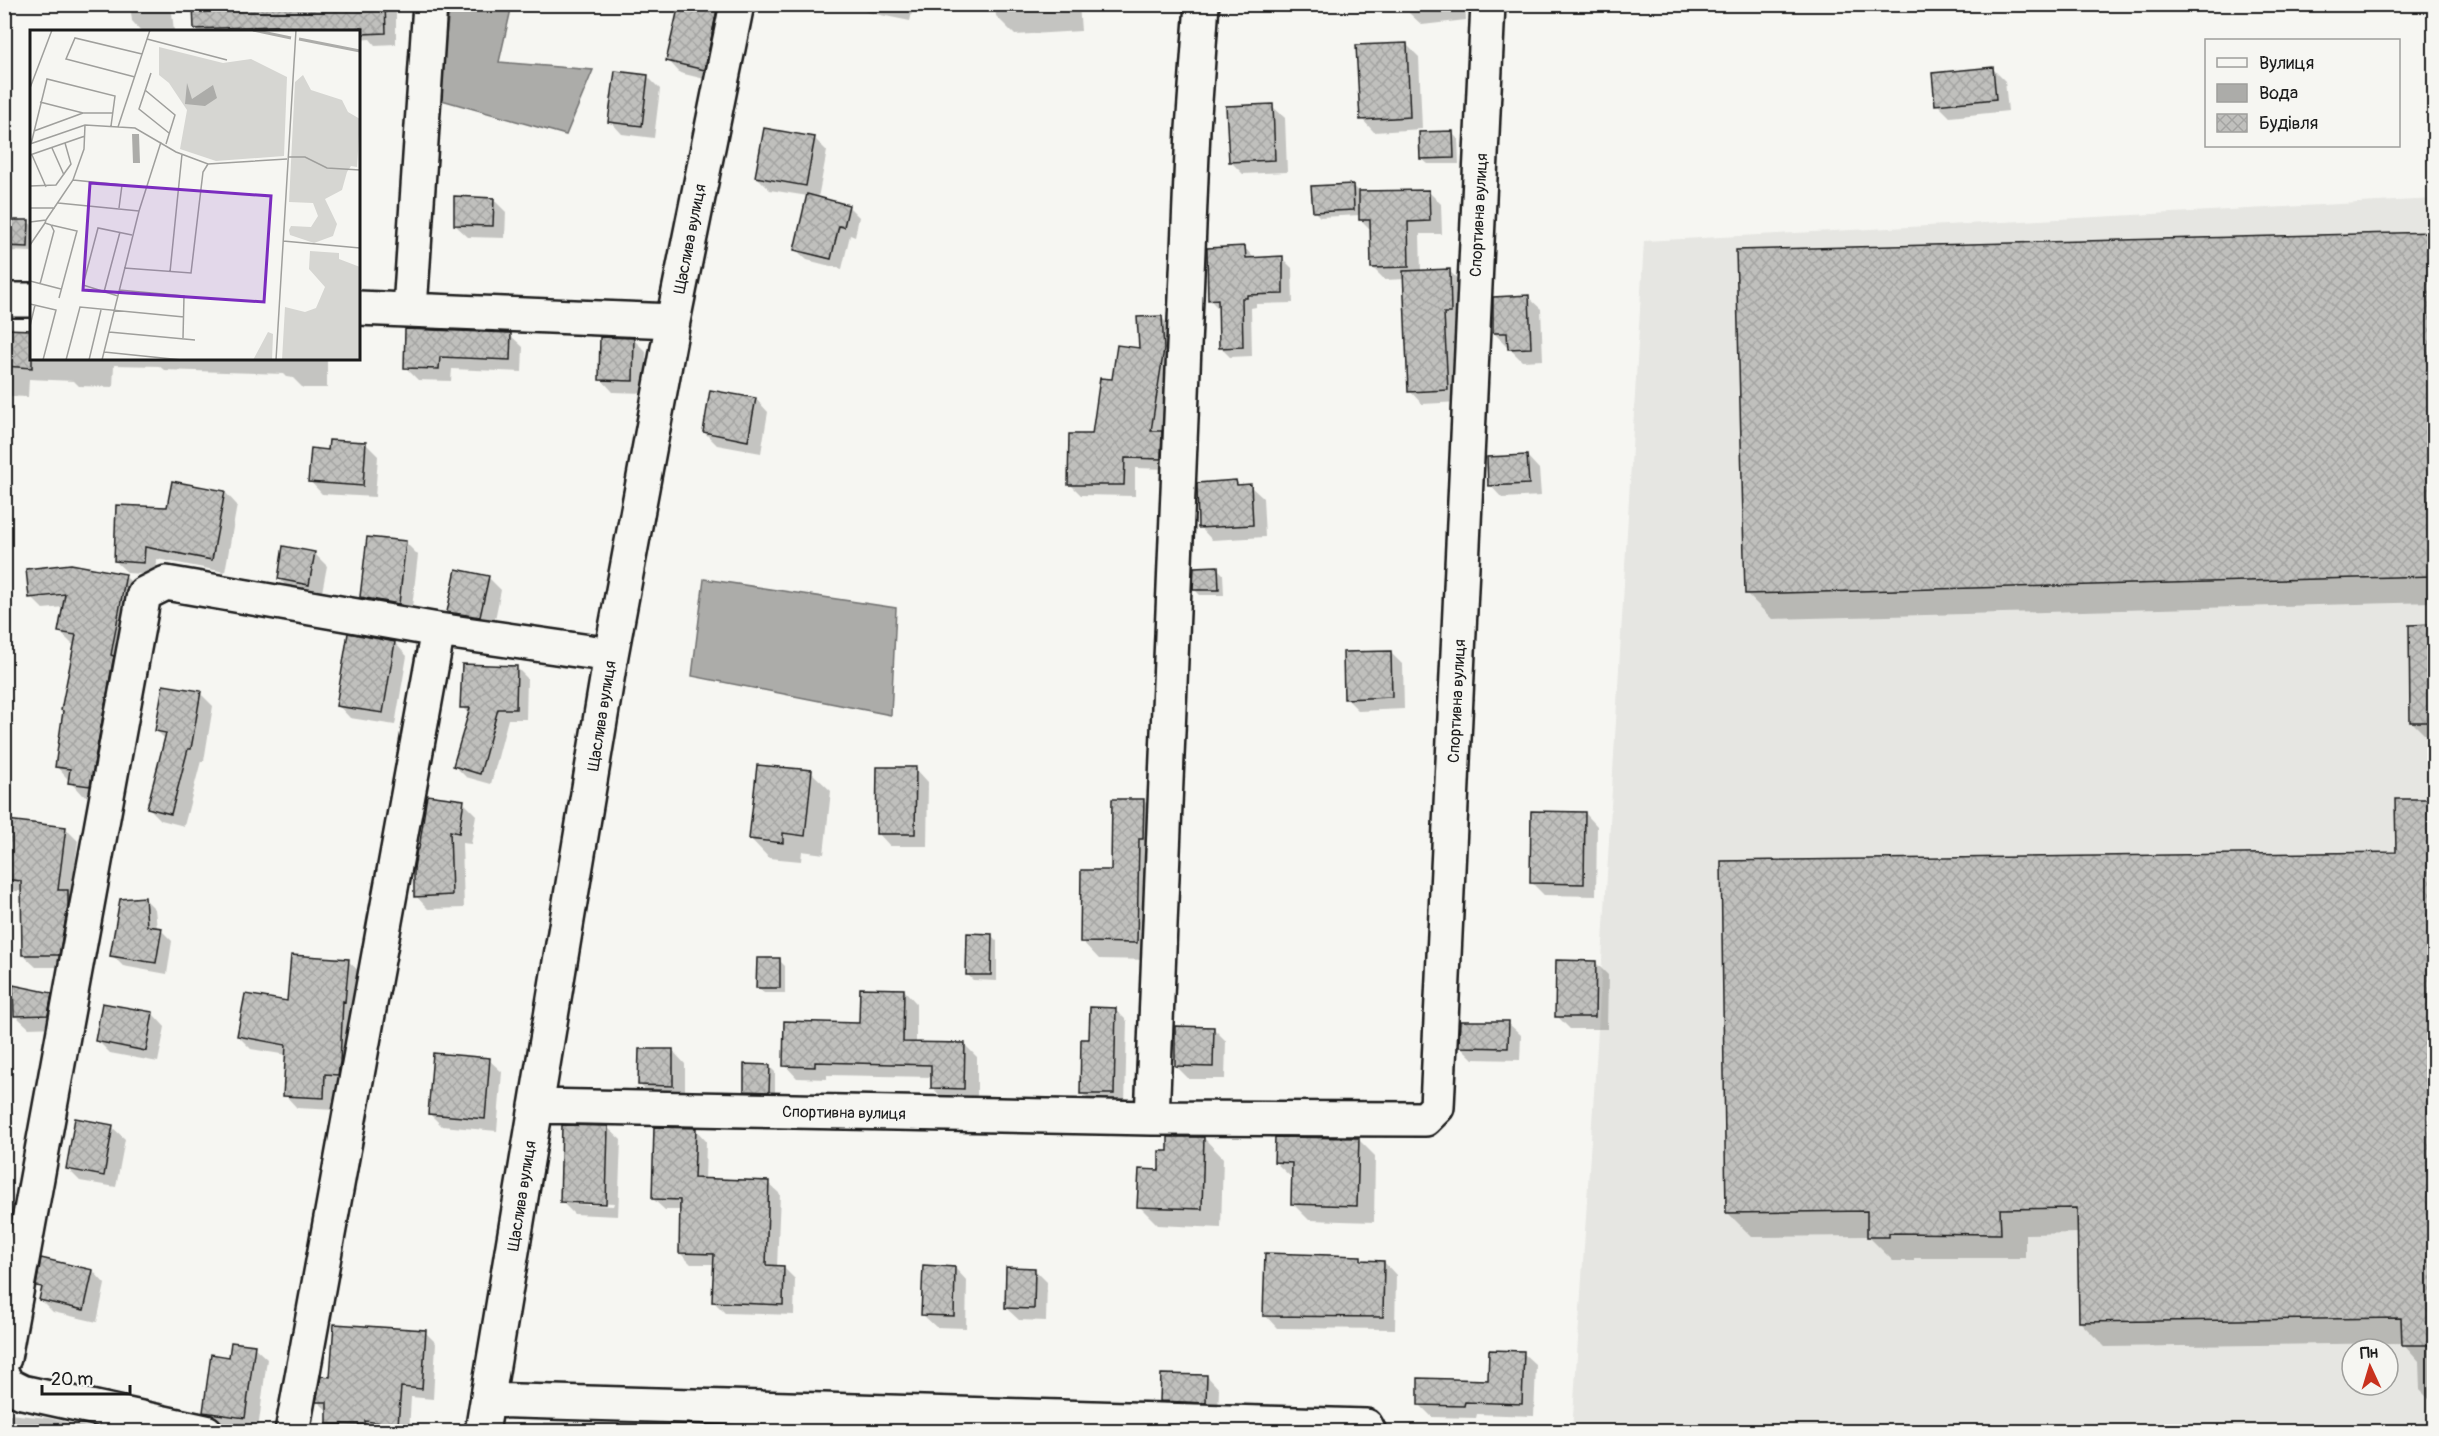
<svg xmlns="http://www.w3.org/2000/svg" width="2439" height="1436" font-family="Pangolin,sans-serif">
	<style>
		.built { fill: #e6e6e2; fill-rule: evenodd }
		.water { fill: #acaca9; stroke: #727271; stroke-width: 1.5 }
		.shadow { fill: #0003; fill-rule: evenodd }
		.building { fill: url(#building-cross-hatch); stroke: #1c1c1c; stroke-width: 1.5 }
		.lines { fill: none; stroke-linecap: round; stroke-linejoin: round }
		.minor-casing { stroke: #1c1c1c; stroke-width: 38 }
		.minor { stroke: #f6f6f2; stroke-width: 33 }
		.labels { text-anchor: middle; stroke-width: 4.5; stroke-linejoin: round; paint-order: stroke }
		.street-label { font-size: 16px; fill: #1c1c1c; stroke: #f6f6f2 }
		.inset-river { fill: none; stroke: #acaca9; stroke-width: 3 }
		.inset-road { fill: none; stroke: #9f9f9c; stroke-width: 1.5 }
		.view { fill: #7b2cbf; fill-opacity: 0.15; stroke: #7b2cbf; stroke-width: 3 }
		.inset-edge { fill: none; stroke: #1c1c1c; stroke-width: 3 }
	</style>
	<defs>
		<pattern id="building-cross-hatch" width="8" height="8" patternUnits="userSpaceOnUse" patternTransform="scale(1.5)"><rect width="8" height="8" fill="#c0c0bd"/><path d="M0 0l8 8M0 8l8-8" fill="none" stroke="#a4a4a2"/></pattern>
	</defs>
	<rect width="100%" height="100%" fill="#f6f6f2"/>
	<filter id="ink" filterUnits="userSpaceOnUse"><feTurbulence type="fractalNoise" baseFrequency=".0167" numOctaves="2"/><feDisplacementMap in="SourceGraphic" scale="12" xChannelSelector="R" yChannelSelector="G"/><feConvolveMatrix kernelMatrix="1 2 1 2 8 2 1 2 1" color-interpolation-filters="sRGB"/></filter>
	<g filter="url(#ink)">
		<path class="built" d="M2434 199V1431L1572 1432 1597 1046 1644 241ZM2352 1349H2388V1385H2352Z"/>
		<path class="water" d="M450 5H512L499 62 593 70 566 135 438 99Z
			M704 579 896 608 891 715 692 676Z"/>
		<path class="shadow" d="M130 4H171L174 31 142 32 132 21Z
			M195 4H388L396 13V44L375 45 370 39 358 40V32H199L195 28Z
			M681 4H727L717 82 680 73 668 60Z
			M858 4H914L910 21 866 12Z
			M995 4H1079L1081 31 1015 35 996 16Z
			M1409 4H1465L1466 20 1422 25 1409 13Z
			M4 6 10 11V48H4Z
			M1406 44 1419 57 1422 129 1374 132 1362 119Z
			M1992 68 2005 81 2008 111 1950 117 1937 104Z
			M647 76 660 89 654 138 622 134 610 121Z
			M1272 106 1285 118 1287 172 1243 174 1230 161Z
			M1452 133 1458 139 1459 164H1428L1422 159Z
			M814 138 827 151 818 198 848 206 859 217 855 237 850 235 842 269 807 260 796 250 808 196 770 190 757 177Z
			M1353 186 1359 193 1428 191 1441 204 1442 234H1420L1421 272 1449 271 1462 283 1463 325H1456L1460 402 1422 404 1410 391 1405 279 1385 280 1372 267 1371 230 1361 220V215L1320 217 1314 211Z
			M493 199 506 212 505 238 468 237 455 225Z
			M4 221 28 222 32 225V252L8 251 4 248Z
			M2434 233V602L1772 619 1746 593 1738 251Z
			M1245 248 1254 258H1282L1292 268 1293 303 1256 304V307L1251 308 1252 356 1230 357 1220 347V310L1209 299Z
			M1528 297 1541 309 1543 360 1522 361 1510 349 1509 345 1507 346 1494 333Z
			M1161 317 1173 329 1175 361 1163 435 1172 444 1171 469 1135 468V496L1081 495 1070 484 1093 435 1113 381 1140 350Z
			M4 320 16 331 32 358H327V388H303L293 378 286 377 283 374 164 370 159 366 114 365 113 387 79 386 74 381 29 379 28 397 4 396Z
			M510 335 523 347 522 372 452 369 451 381 418 380 405 367Z
			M634 340 646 352 645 393 613 392 601 379Z
			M756 399 768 412 761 453 717 445 704 432Z
			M366 444 378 456 375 497 322 494 310 481 330 451Z
			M1527 456 1539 469 1541 496 1502 498 1490 485Z
			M1236 482 1240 486H1250L1263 498 1265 537 1212 540 1200 527Z
			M225 492 237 505 225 572 157 559 156 575 128 573 115 561 168 508Z
			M406 543 418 555 411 616 374 610 361 597Z
			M314 553 327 566 321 597 292 591 279 579Z
			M1217 568 1223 574 1224 595H1200L1194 589Z
			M125 576 137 588 101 797 82 795 57 767 76 644H72L60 632 64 607 43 609 31 597Z
			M488 577 501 590 493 629 462 625 449 612Z
			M2410 626H2434V734H2424L2412 722Z
			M395 643 407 656 395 725 350 718 338 705Z
			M1390 652 1403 665 1404 709 1359 711 1346 698Z
			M516 667 527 678 526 719H508L491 784 466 777 455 766 469 714 462 707Z
			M200 693 213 706 204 761H201L184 826 161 820 148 807 166 740 157 731Z
			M916 769 928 782 927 846H890L878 833Z
			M811 772 831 791 824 854 802 851 801 861 769 858 750 838Z
			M1143 800 1161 818 1154 960 1099 959 1082 941Z
			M2434 800V1404L2420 1390 2419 1361 2403 1343 2105 1347 2080 1322 2079 1233 2025 1234V1258H1914V1261H1893L1868 1236 1752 1237 1727 1212 2397 853V801Z
			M463 802 476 815 471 844 462 843 464 908 428 909 416 896Z
			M1585 813 1597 826 1596 896 1544 895 1531 882Z
			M8 822 65 828 78 841 71 896 80 904 71 967H36L23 955V891H15L4 880Z
			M144 898 155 909 157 929 161 930 172 941 167 974 123 966 112 955Z
			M991 935 997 941V981L973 980 967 974Z
			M779 960 785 966V993H764L758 987Z
			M348 961 361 973 350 1087 337 1086 336 1110 297 1108 285 1095 287 1055 251 1049 238 1036Z
			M1595 962 1608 975 1607 1029H1570L1557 1016Z
			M904 990 916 1003V1044H964L977 1057V1101H945L933 1088V1077L827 1075V1079L797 1078 785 1065 860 1024Z
			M51 994 64 1007 60 1027 29 1028 16 1016Z
			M1116 1010 1127 1021 1125 1105 1093 1104 1082 1093 1091 1041Z
			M153 1014 165 1027 158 1062 110 1053 97 1040Z
			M1508 1023 1521 1035 1520 1060 1473 1059 1460 1046Z
			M1213 1028 1226 1041 1225 1079H1189L1176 1066Z
			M673 1051 685 1064V1098L653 1097 640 1085Z
			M489 1060 502 1072 497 1131 442 1126 430 1114Z
			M769 1066 775 1072V1097H751L745 1091Z
			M112 1127 125 1139 116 1187 80 1181 67 1168Z
			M608 1128 621 1140 618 1216 574 1214 561 1201ZM572 1201 614 1203 613 1206 572 1204Z
			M695 1129 706 1141 705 1180 768 1183 780 1194 777 1267H783L795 1279 794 1315 725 1313 714 1302 715 1264H691L680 1253 681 1210H665L653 1199Z
			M1204 1138 1223 1158 1221 1228 1158 1225 1139 1206 1169 1153Z
			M1358 1139 1375 1156 1374 1222 1309 1220 1292 1203 1293 1179 1275 1162Z
			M4 1223 13 1232 4 1291Z
			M1361 1258 1365 1262H1384L1396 1275 1395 1329 1277 1328 1265 1315Z
			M955 1268 967 1281 966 1328 936 1327 923 1315Z
			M1035 1270 1047 1282 1046 1321 1019 1320 1006 1308Z
			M93 1271 105 1284 97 1322 53 1312 40 1299 43 1290 38 1285Z
			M425 1332 436 1343 433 1399 411 1397 409 1432H337L328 1423 329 1412 318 1402 331 1378Z
			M254 1347 267 1359 258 1430 217 1424 205 1412 230 1359Z
			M1523 1353 1536 1365 1534 1416 1477 1414 1476 1418 1432 1417 1419 1404 1489 1381Z
			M1207 1376 1219 1389 1218 1415 1174 1413 1161 1401Z
			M9 1414 48 1418 108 1432H7Z
			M543 1422 658 1425 664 1432H543Z"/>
		<path class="building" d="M193 4H385L386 33 362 34V28L277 31V26L194 29Z
			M679 4H718L705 70 666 61Z
			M1407 43 1410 117 1360 120 1356 45Z
			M1993 67 1996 99 1935 105 1932 73Z
			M615 71 648 75 642 126 608 122Z
			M1273 104 1275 160 1229 162 1226 106Z
			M764 128 815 137 806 186 755 177Z
			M1453 131 1454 158 1420 159 1419 132Z
			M1353 184 1354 210 1313 212 1311 186Z
			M1429 190 1430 221 1408 222 1409 267 1371 268 1370 220H1359V191Z
			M807 194 849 205 844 227 839 226 831 259 794 250Z
			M454 196 494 198 493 226 454 225Z
			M4 220H29L28 247 4 246Z
			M2434 232V576L1745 594 1736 250Z
			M1245 246 1246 258 1283 256V294L1247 295V298H1242L1243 347 1219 348 1218 299 1208 300 1207 248Z
			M1450 269 1451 313H1444L1448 390 1408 392 1403 271Z
			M1529 295 1531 348 1508 349 1507 333H1493V297Z
			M1162 316 1164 349 1151 431H1162L1161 459 1125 458 1124 485H1068L1069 434H1092L1100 378 1112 379 1117 345 1139 348 1137 317Z
			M4 329 32 330V368L4 366Z
			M405 329 511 333 510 360 440 357 439 369 404 368Z
			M600 337 634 338 633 381 599 380Z
			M710 390 756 398 748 441 703 432Z
			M329 440 366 442 363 486 308 482 311 448 328 450Z
			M1527 455 1529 484 1488 486 1487 457Z
			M1236 480 1237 485 1251 484 1253 525 1198 528 1197 483Z
			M172 481 225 491 212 560 145 547 144 563 114 561 116 505 167 507Z
			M367 537 406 541 399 604 360 597Z
			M283 546 315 552 309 585 278 579Z
			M71 564 126 574 111 655 114 656 90 786 68 783 70 769 55 767 63 711 61 710 76 635 58 632 65 594 29 598 26 569Z
			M1218 566 1219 590H1193L1194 567Z
			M456 569 489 576 480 617 447 612Z
			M2434 624V722H2410L2409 625Z
			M348 633 395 642 383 713 336 706Z
			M1391 651 1392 697 1344 699 1343 652Z
			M462 664 517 666 516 709H498L480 774 453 766 470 708H460Z
			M163 685 201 691 191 749H188L171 814 147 808 166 733 155 731Z
			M757 765 812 770 805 836 783 833V843L749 839Z
			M877 767H916L915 834H876Z
			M427 795 464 800 459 833 450 831 452 895 414 897V869L417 849H419Z
			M1112 799H1144L1143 839H1139L1137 943 1080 942 1081 870H1111Z
			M2395 799H2434V1345H2402L2401 1318 2079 1322 2077 1208 2000 1209 2001 1234 1889 1233V1237H1867V1211L1726 1213 1721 861 2396 852Z
			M1531 811 1585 812 1584 884 1530 883Z
			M7 820 66 827 58 890H68V907L59 955H22L21 881 4 879Z
			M145 897 147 926 162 928 156 963 110 956 120 899Z
			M967 933 992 934 991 975H966Z
			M291 955 349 959 345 1002 343 1001 340 1062 338 1075 325 1074 324 1098 283 1096 286 1045 237 1036 245 994 287 1001Z
			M757 958H780V988H756Z
			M1556 960 1596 961 1595 1017H1555Z
			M13 985 52 993 48 1015 14 1016Z
			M860 988 904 989 903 1042 965 1043 964 1089 931 1088V1065L815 1062V1067L783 1066 784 1021 859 1023Z
			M102 1003 153 1012 146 1051 95 1041Z
			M1090 1007 1116 1008 1114 1094H1080L1081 1039H1089Z
			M1460 1021H1509L1508 1048 1459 1047Z
			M1175 1026 1214 1027 1213 1067 1175 1066Z
			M639 1049H673V1086L638 1085Z
			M433 1053 490 1058 485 1119 428 1114Z
			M744 1064 770 1065 769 1092 744 1091Z
			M75 1118 113 1125 104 1176 66 1169Z
			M562 1125 608 1126 606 1204 560 1202Z
			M654 1127 696 1128 694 1178 769 1181 766 1265 784 1266 783 1305 712 1302 714 1254 679 1253 680 1200 652 1199Z
			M1168 1137H1204L1202 1209 1137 1207 1139 1169 1159 1170V1151H1168Z
			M1275 1137 1359 1138 1357 1206 1291 1204 1292 1163 1274 1162Z
			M1265 1253 1361 1256V1260L1384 1261 1383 1317 1263 1316Z
			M41 1258 93 1270 84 1310 39 1300 42 1287 36 1286Z
			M923 1265 955 1267 954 1316 921 1315Z
			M1006 1267 1035 1268 1034 1309 1005 1308Z
			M334 1324 426 1330 422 1389 401 1387 398 1425 365 1421V1425L327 1424V1402H316L321 1376 330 1377Z
			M231 1342 255 1345 245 1418 203 1412 211 1354 229 1357Z
			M1489 1350 1524 1351 1522 1404 1465 1402 1464 1406 1418 1405V1378L1488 1380Z
			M1161 1374 1207 1375 1206 1403 1160 1401Z"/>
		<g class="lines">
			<g class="minor-casing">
				<path id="minor" d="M4 300H32
					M358 308 673 321
					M410 309 430 4
					M536 1106 1152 1118 1425 1119 1437 1107 1488 4
					M1152 1118 1193 129 1202 4
					M4 1358 144 594 166 583 438 630 611 655
					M4 1378 6 1384 22 1392 206 1432
					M488 1400 1366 1426 1369 1432
					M292 1432 438 630
					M482 1432 611 655 673 321 737 4"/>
			</g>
			<use href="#minor" class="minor"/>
		</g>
	</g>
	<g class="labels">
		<g class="street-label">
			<text transform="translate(1478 215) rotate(-87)" y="6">Спортивна вулиця</text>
			<text transform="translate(689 239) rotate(-79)" y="6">Щаслива вулиця</text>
			<text transform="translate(1456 701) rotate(-87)" y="6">Спортивна вулиця</text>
			<text transform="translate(601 716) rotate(-81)" y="6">Щаслива вулиця</text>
			<text transform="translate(844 1112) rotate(1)" y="6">Спортивна вулиця</text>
			<text transform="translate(521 1196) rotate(-81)" y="6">Щаслива вулиця</text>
		</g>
	</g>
	<g transform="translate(30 30)">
		<rect width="330" height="330" fill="#f6f6f2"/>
		<path d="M129 17 193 33 221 29 257 47 254 126 186 131 150 119 157 80 139 53 129 45ZM273 45 281 60 312 70 318 82 330 89 327 137 321 136 317 142 312 160 295 169 307 194 303 206 284 213 260 205 259 200 261 196 281 197 288 186 283 173 259 172 265 52ZM280 221 309 223V229L330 237V330H252L255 277 275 282 286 278 295 257 279 239ZM238 302 243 304 242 330H223Z" fill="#d6d6d2"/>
		<path d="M157 53 162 69 183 55 187 68 175 76 155 74ZM102 104H109L110 133H103Z" fill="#acaca9"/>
		<path class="inset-river" d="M223 0 261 8M269 9 330 21"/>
		<path class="inset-road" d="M117 9 197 30M121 43 109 79 139 103M105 47 36 29 45 8 112 24M0 58 22 0M115 60 145 85 136 114M10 72 53 83H83M88 97 120 0M4 101 53 83M0 114 55 95 105 98 146 122 178 134 257 129M1 114 17 49 85 66 81 96M22 118 34 145M0 125 55 106M2 125 16 157M258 127H275L297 138 330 140M43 150 92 155 89 178M0 156 26 155 41 134 35 113M28 173 109 181M0 178H25M16 190 15 193 21 195 47 201 29 268M0 192 16 190 43 150 54 119 55 95M253 211 330 218M0 215 15 193M94 238 161 243 173 142 178 134M140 242 152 124M0 251 31 259M10 254 24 201 21 195M89 260 154 266 153 308M74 262 90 202M88 266 53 255 68 198 102 205M0 274 26 280 13 330M0 296 5 275M79 302 165 310M74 322 152 330M36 330 50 277 154 287M59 330 71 280M72 330 109 181 131 112M246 330 266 0"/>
		<path class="view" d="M60 153 241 166 234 272 53 260Z"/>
		<rect width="330" height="330" class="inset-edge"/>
	</g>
	<rect width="2439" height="1436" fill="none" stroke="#f6f6f2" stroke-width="24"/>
	<rect x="12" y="12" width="2415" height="1412" fill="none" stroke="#1c1c1c" stroke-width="2" filter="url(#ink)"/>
	<rect x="2205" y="39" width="195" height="108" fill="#f6f6f2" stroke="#9f9f9c" stroke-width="1.5"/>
	<rect x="2217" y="58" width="30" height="9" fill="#f6f6f2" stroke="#9f9f9c" stroke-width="1.5"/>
	<text x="2259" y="69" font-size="18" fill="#1c1c1c">Вулиця</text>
	<rect x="2217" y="84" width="30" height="18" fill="#acaca9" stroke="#9f9f9c" stroke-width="1.5"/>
	<text x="2259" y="99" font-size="18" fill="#1c1c1c">Вода</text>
	<rect x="2217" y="114" width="30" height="18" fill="url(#building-cross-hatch)" stroke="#9f9f9c" stroke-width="1.5"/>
	<text x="2259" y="129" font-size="18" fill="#1c1c1c">Будівля</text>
	<g transform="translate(2370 1367) rotate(356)"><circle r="28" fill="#f6f6f2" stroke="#9f9f9c" stroke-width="1.5"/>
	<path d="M0-4.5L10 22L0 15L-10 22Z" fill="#c8321e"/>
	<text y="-9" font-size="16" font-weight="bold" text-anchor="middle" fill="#1c1c1c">Пн</text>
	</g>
	<path d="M42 1385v9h88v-9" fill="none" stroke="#1c1c1c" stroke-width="3"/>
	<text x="51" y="1385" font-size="18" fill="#1c1c1c" stroke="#f6f6f2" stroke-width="4.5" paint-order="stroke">20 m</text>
</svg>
